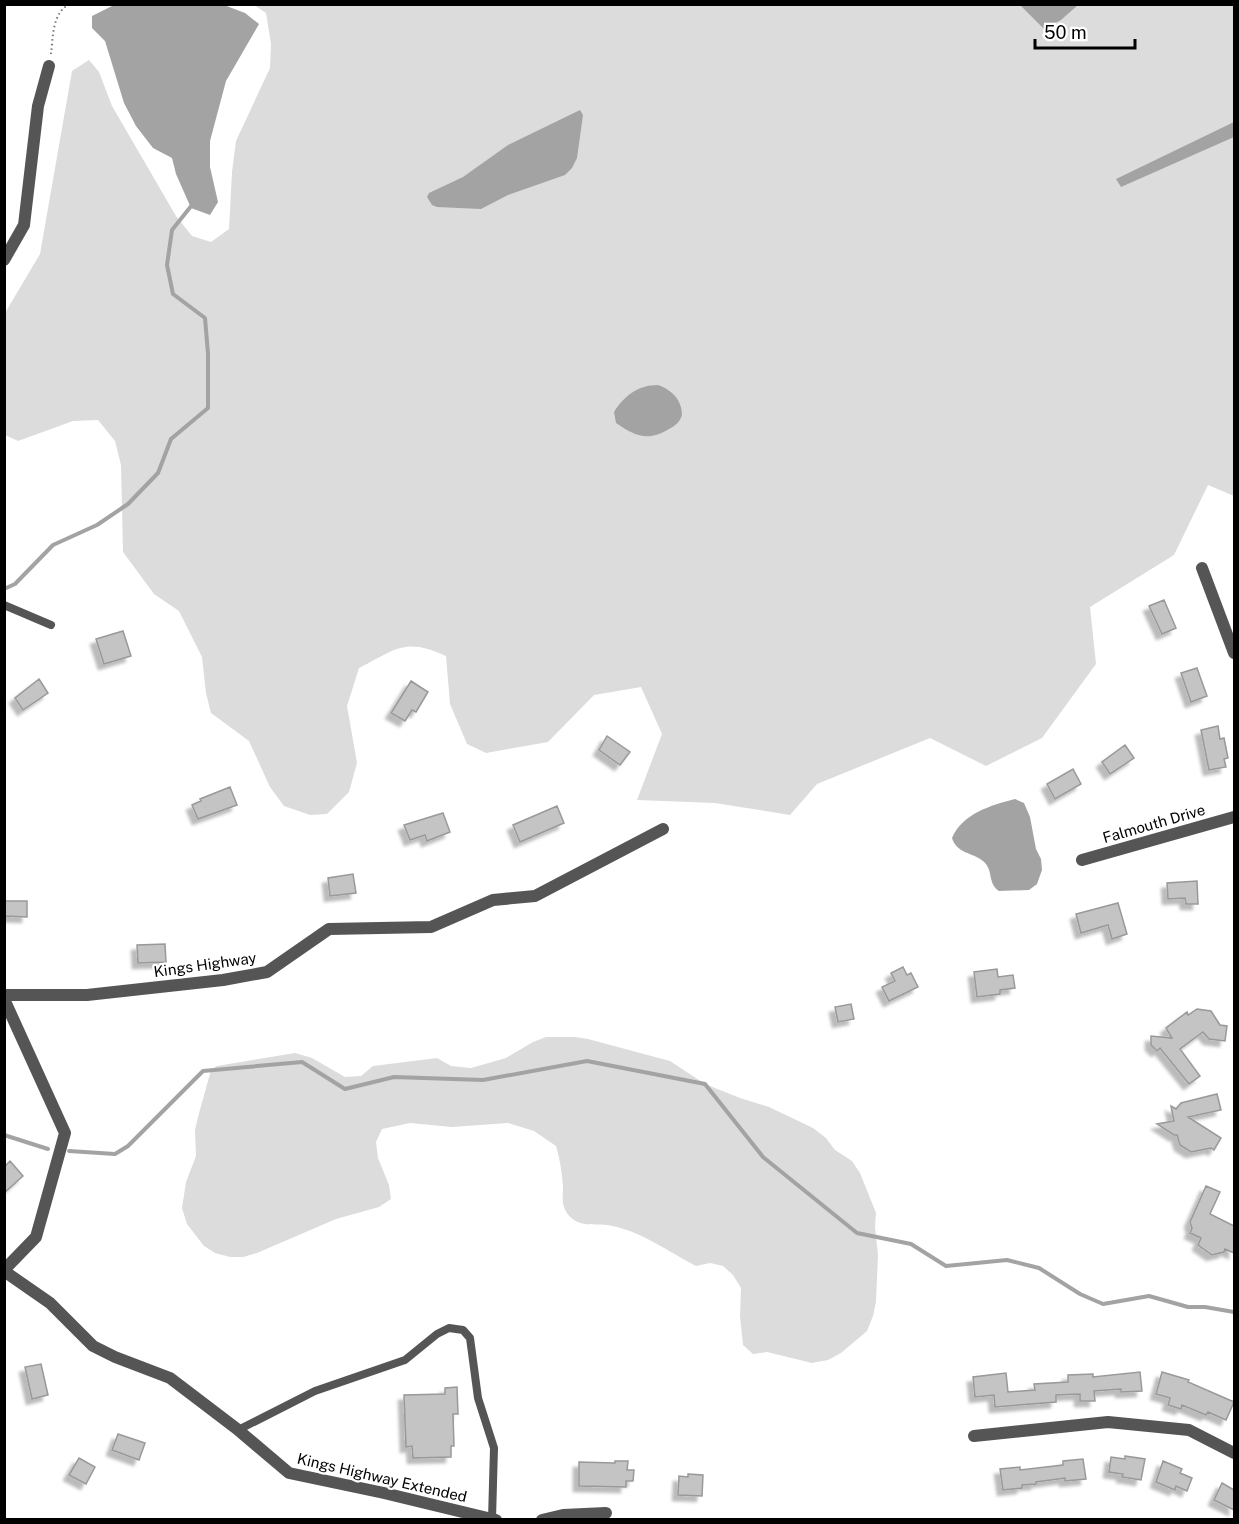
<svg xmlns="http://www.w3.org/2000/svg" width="1239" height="1524" font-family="'Public Sans',sans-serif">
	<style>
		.green { fill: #dcdcdc }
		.water { fill: #a3a3a3 }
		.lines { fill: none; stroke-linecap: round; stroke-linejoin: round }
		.stream { stroke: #a3a3a3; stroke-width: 4 }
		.building { fill: #c4c4c4; stroke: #999; stroke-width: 1.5; filter: url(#shadow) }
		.path { stroke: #777; stroke-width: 2; stroke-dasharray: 1.5 3; stroke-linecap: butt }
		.service { stroke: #555; stroke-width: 8 }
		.minor { stroke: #555; stroke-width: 12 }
		.labels { text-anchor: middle; stroke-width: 4.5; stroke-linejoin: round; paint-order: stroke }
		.street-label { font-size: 15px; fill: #000; stroke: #fff }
	</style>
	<defs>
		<filter id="shadow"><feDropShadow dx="-5.5" dy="5.5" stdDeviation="1.5" flood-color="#0004"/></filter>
	</defs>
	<rect width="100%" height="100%" fill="#fff"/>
	<path class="green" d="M254 5H1234V496L1208 485 1174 555 1090 607 1096 664 1042 738 986 766 930 738 817 784 790 815 715 803 637 800 662 734 641 687 594 695 548 742 486 753 467 744 450 704 446 656C405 637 396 649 359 668L347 706 357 763 349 792 327 814 310 815 284 806 270 787 249 741 211 713 206 693 202 657 179 611 154 594 123 552 121 465 115 441 98 420 73 421 18 441 5 435V313L40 254 72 71 89 60 99 72 112 106 176 216 192 236 211 242 229 229 232 172 236 141 270 68 271 44 266 13Z
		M546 1037H575L588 1039 670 1061 705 1084 740 1098 769 1107 813 1128 826 1138 835 1150 852 1161 860 1173 876 1213 875 1227 878 1255 876 1302 873 1316 867 1331 841 1353 828 1360 812 1363 767 1352 753 1354 743 1345 740 1316 741 1288 733 1275 723 1266 710 1263 696 1266C669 1252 644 1233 613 1226 597 1222 579 1230 567 1213 561 1205 563 1196 563 1187 562 1173 560 1159 556 1146L534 1131 508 1123 452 1127 410 1123 382 1129 376 1142 378 1158 389 1185 391 1199 379 1207 336 1219 257 1253 243 1257H230L215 1253 204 1246 187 1224 182 1208 186 1182 196 1156 195 1130 198 1117 211 1070 217 1066 295 1053 312 1058 345 1077 361 1076 373 1066 437 1058 451 1066 471 1068 506 1058 533 1042Z"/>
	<path class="water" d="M116 4 224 5 245 13 259 24 226 81 210 141V167L218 202 210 215 191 208 176 174 172 158 153 148 136 126 124 103 105 41 92 28V16Z
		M1020 5H1078L1061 20 1044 29Z
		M580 110 583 115 577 158 572 168 565 175 508 195 481 209 437 207 432 205 427 197 429 193 463 177 508 145Z
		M1234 122V137L1121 187 1116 179Z
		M658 385C672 390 682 400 682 415 680 422 675 426 669 429 648 442 635 436 616 423L614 412C624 396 638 385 658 385Z
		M1015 799 1024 803 1030 817 1036 849 1041 859 1042 870 1037 884 1029 890 999 891C987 883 994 870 983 861 972 852 957 854 952 838 962 814 991 805 1015 799Z"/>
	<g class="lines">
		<path class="stream" d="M4 589 15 584 53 545 97 525 128 504 158 473 171 439 208 408V354L205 318 173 294 167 265 172 230 192 205
			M4 1135 48 1149
			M69 1151 115 1154 128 1146 203 1071 302 1062 345 1089 394 1077 483 1080 587 1061 705 1084 763 1157 857 1233 911 1244 946 1266 1007 1260 1039 1268 1080 1294 1103 1304 1149 1296 1188 1307H1205L1234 1312"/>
	</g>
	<path class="building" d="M1164 600 1176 628 1162 634 1149 606Z
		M123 631 131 656 104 664 96 639Z
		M1197 668 1207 696 1191 702 1181 673Z
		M39 679 48 693 23 710 15 698Z
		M411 681 428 692 416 712 412 710 405 721 391 713Z
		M1218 726 1220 739 1224 738 1228 758 1224 759 1226 767 1209 770 1201 730Z
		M607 736 630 752 620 765 599 750Z
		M1125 745 1134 758 1110 774 1102 762Z
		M1073 769 1081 784 1055 799 1047 784Z
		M230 787 237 805 198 819 192 805 201 801 200 799Z
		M557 806 564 823 520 842 513 825Z
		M443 813 450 832 427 841 425 835 410 840 404 825Z
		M353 874 356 893 330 896 328 878Z
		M1197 881 1198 904H1186L1185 898 1168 899 1167 883Z
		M4 901H27V917L4 916Z
		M1118 903 1127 934 1112 939 1108 925 1081 933 1076 914Z
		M165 944 166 962 138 963 137 945Z
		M903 967 907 975 911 973 918 987 889 1001 882 987 895 981 891 973Z
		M997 969 998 977 1013 975 1015 988 1000 990V994L977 997 974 972Z
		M851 1004 854 1019 838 1022 835 1007Z
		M1197 1009 1211 1011 1220 1025 1227 1026 1225 1041 1209 1039 1203 1032 1180 1049 1200 1076 1189 1084 1160 1048 1157 1051 1151 1045V1036L1172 1038 1166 1028 1187 1012 1188 1015Z
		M1217 1094 1221 1110 1188 1117 1221 1138 1214 1150 1211 1148 1191 1152 1180 1145 1177 1135H1174L1157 1124 1174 1121 1171 1106 1176 1109 1181 1103Z
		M10 1161 23 1176 4 1193V1167Z
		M1206 1186 1220 1192 1210 1214 1234 1226V1253L1225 1249 1224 1252 1212 1255 1198 1245 1201 1238 1190 1233 1192 1228 1190 1222Z
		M41 1364 48 1395 32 1399 25 1367Z
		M1140 1372 1142 1391 1121 1392V1389L1094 1391 1095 1401H1080V1394L1056 1395V1402L995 1407 994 1395 975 1397 973 1377 1006 1373 1008 1392 1035 1390 1034 1384 1068 1382V1375L1093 1374V1377Z
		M1162 1372 1189 1380 1188 1382 1234 1402 1226 1420 1208 1412 1206 1415 1182 1405 1181 1409 1168 1405 1170 1398 1156 1394Z
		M457 1387 458 1414H453L454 1446H451V1457L413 1458 412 1446 406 1447 404 1395 445 1394V1388Z
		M118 1434 145 1443 139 1460 112 1450Z
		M1125 1456 1145 1459 1141 1480 1122 1477 1123 1474 1109 1472 1111 1457 1125 1459Z
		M79 1458 95 1467 86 1484 69 1475Z
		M1083 1459 1086 1479 1065 1481V1478L1036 1482V1484L1022 1485V1488L1003 1490 1000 1469 1020 1467V1470L1063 1465V1461Z
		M615 1461H628L627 1470H634L633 1481H626V1487L579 1486V1462L615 1463Z
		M1163 1461 1182 1469 1180 1473 1192 1478 1187 1491 1176 1486 1175 1490 1156 1482Z
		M688 1474 703 1475 702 1496 678 1495 679 1476 688 1477Z
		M1222 1483 1234 1490V1510L1214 1500Z"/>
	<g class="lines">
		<path class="path" d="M51 54C53 38 52 12 70 4"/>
		<path class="service" d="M4 605 51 625
			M238 1430 315 1391 405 1360 437 1334 449 1328 463 1330 470 1338 478 1398 494 1448 492 1519"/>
		<path class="minor" d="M4 260 24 225 38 106 49 66
			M1202 568 1234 653
			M1082 860 1234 817
			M4 995H87L223 980 267 972 329 929 431 927 493 900 535 896 663 829
			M4 999 65 1133 36 1237 4 1270
			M4 1271 50 1303 93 1346 115 1357 170 1378 237 1429 289 1473 384 1493 496 1520
			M974 1436 1108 1422 1189 1430 1234 1453
			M542 1520 563 1515 606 1513"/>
	</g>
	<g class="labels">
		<g class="street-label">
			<text transform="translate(1154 824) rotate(-16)" y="5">Falmouth Drive</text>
			<text transform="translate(205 965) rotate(-8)" y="5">Kings Highway</text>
			<text transform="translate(382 1478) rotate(13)" y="5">Kings Highway Extended</text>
		</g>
	</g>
	<rect width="1239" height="1524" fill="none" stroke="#000000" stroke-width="12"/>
	<path d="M1035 39v9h100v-9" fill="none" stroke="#000000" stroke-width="3"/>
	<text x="1044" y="39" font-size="18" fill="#000000" stroke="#ffffff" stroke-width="4.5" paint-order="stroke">50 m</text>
</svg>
